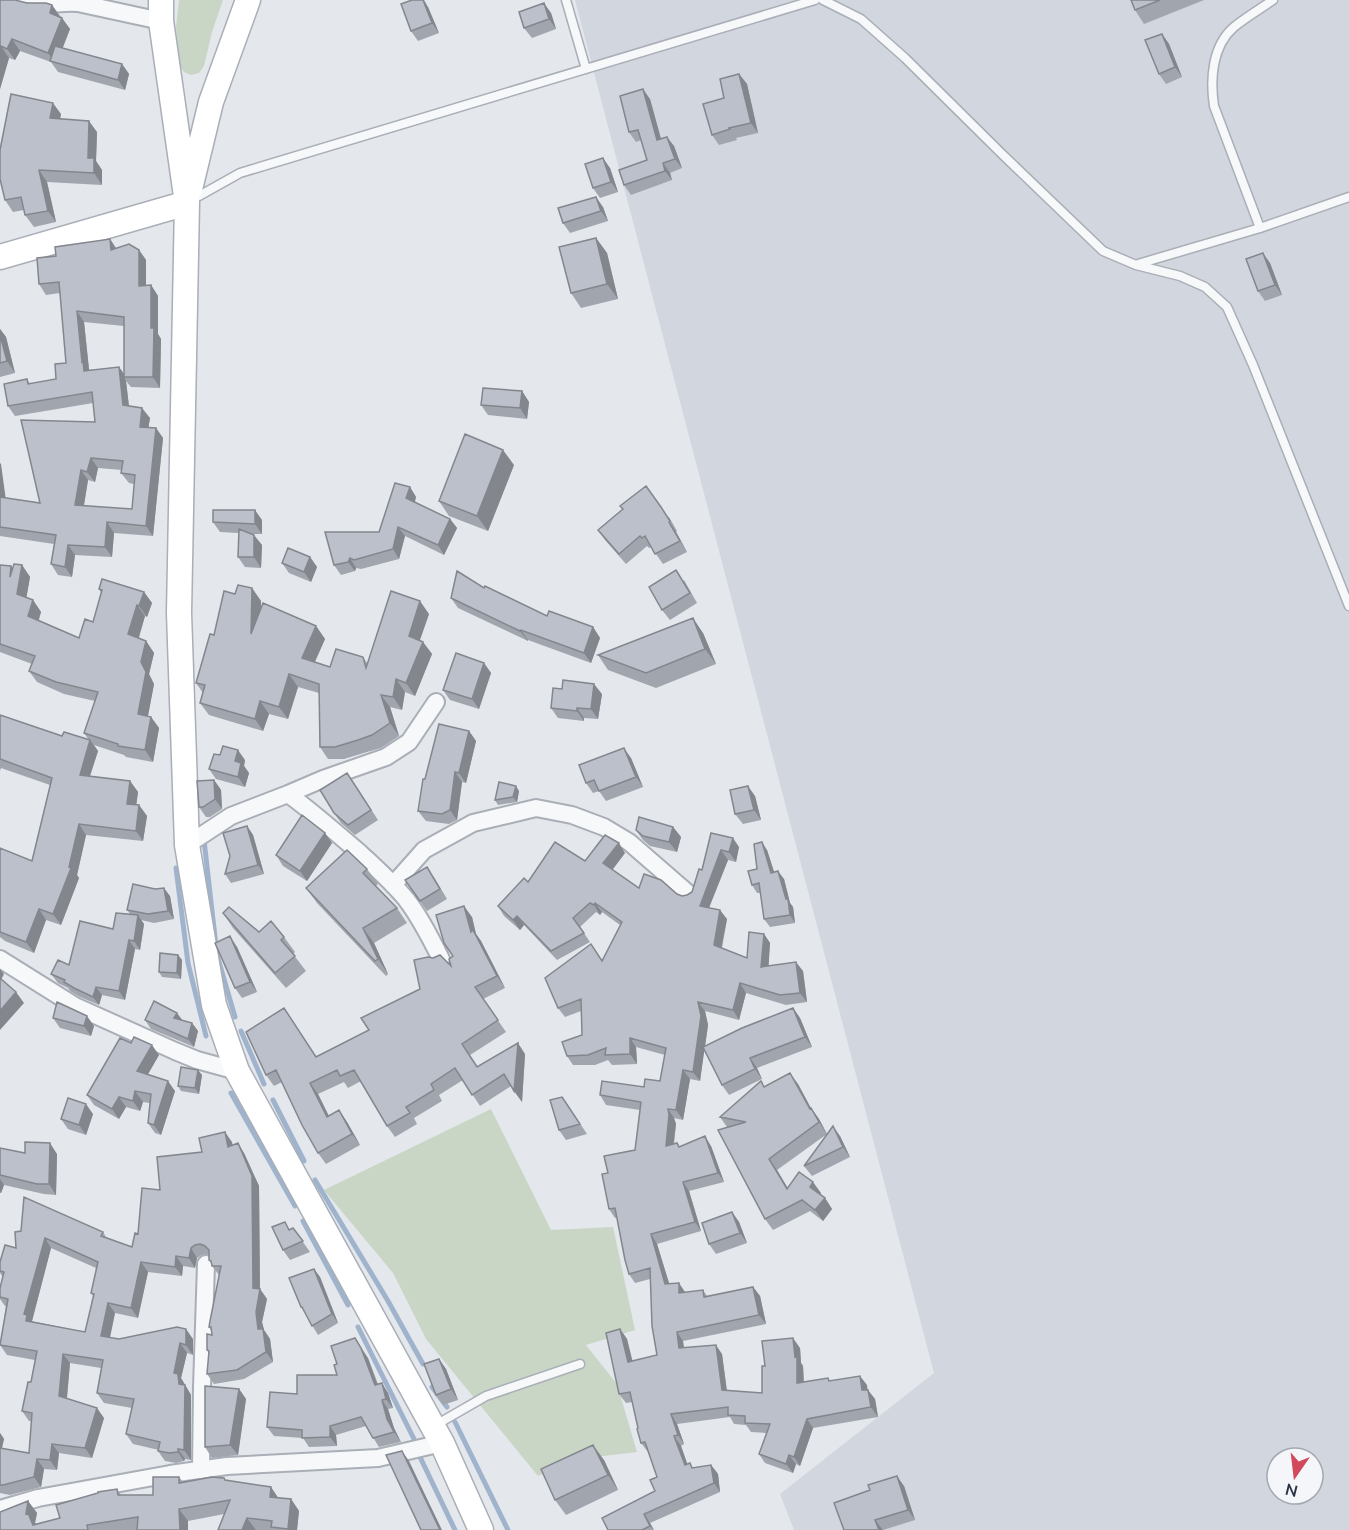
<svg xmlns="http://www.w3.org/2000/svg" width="1349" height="1530" font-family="Mulish,sans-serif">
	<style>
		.built { fill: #d2d6de; fill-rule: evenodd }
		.green { fill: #c9d6c5 }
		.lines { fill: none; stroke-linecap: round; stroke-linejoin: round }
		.stream { stroke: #9fb4cc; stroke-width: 5 }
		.lane-casing { stroke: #a9aeb7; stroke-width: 11 }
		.street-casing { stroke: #a9aeb7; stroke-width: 20 }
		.secondary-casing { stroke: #a9aeb7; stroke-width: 27 }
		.lane { stroke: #f7f8fa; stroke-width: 8 }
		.street { stroke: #f7f8fa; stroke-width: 16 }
		.secondary { stroke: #fff; stroke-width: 24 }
		.wall { fill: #a1a5ae; fill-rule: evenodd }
		.shaded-wall { fill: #83868d }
		.building { fill: #bbc0ca; stroke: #83868d; stroke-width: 1.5; fill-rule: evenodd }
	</style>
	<rect width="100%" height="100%" fill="#e4e7ec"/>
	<path class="built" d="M575 0H1349V1530H794L780 1494 934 1373ZM1277 1458H1313V1494H1277Z"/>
	<path class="green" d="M179 0H223L212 32 204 66 199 73 191 75 184 72 180 66 176 27Z
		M491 1109 551 1230 613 1227 635 1330 586 1345 617 1384 637 1452 571 1460 538 1476 426 1339 393 1273 324 1190Z"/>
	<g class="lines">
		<path class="stream" d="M204 840 217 955 235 1017
			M176 868 188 963 206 1036
			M241 1031 264 1084
			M231 1093 295 1206
			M273 1100 304 1161
			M315 1180 388 1301 423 1364
			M303 1221 348 1305
			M358 1327 414 1439
			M432 1387 447 1407
			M455 1422 508 1530
			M420 1457 455 1530"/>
		<g class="lane-casing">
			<path id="lane" d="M566 0 586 69
				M823 0 861 19 905 58 1002 154 1103 251 1136 265 1180 276 1205 287 1227 307 1253 365 1349 606
				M190 201 240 173 815 0
				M1260 228 1214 106C1210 79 1212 46 1234 27 1246 17 1260 9 1273 0
				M1138 264 1260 228 1349 197
				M434 1426 486 1396 580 1364"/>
		</g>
		<g class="street-casing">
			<path id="street" d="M22 0C41 9 58 1 78 3L161 21
				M288 794C313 812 336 833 360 853 376 868 392 882 406 899 420 917 431 939 441 959
				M187 845 231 816 288 794 323 779 386 757 409 742 436 702
				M393 885 424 850 473 823 536 808 572 815 604 827 629 842 690 895
				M0 959 75 1006 175 1051 197 1060 237 1071
				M201 1470 202 1387 206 1264
				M0 1509 38 1498 170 1474 227 1466 378 1458 442 1443"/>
		</g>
		<g class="secondary-casing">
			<path id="secondary" d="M161 0V21L187 203 179 613 187 845 214 1005 237 1071 442 1443 481 1530
				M190 189 211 102 248 0
				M0 257 187 203"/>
		</g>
		<use href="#lane" class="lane"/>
		<use href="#street" class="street"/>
		<use href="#secondary" class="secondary"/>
	</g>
	<path class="wall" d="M0 0 52 5 70 29 62 48 122 64 129 74 125 90 58 72 51 62 20 51 15 60 9 58 0 89Z
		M1131 0H1204L1144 24 1135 10Z
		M428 7 439 33 418 41 411 31Z
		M551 13 556 29 532 38 524 28Z
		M1162 34 1169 44 1182 77 1166 84 1159 74Z
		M739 74 747 84 758 133 736 138 737 140 719 145 712 135 724 98Z
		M650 99 661 139 674 146 682 168 670 173 672 180 631 195 624 185 647 160 641 140 636 142 629 132Z
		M61 114 60 119 97 132 96 161 102 170V185L47 182 56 222 34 227 25 215 24 210 13 212 5 200Z
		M610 168 618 192 600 198 593 188Z
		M603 207 608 221 570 233 563 223Z
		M596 238 607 253 618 299 581 308 571 293Z
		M110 239 116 248 139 250 146 260V285H151L158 296V334L161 339 160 388 131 387 126 381 129 406 150 418 148 428H156L163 438 153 536 114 533 112 557 75 555 72 577 58 575 51 564 54 544 0 536V543V463L5 498 40 503 95 422 93 403 15 416 8 406 27 379 30 384 56 379 66 363 60 293 46 295 39 284 56 256ZM84 322 124 326V374L119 367 89 370ZM98 468 122 470 121 473 129 483 134 484 132 509 84 506 88 480 95 482Z
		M1270 263 1282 295 1265 301 1258 291Z
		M0 329 6 337 15 373 0 377Z
		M522 391 529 402 527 419 488 415 481 405Z
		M514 465 488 531 449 516 439 501Z
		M410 487 416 497 415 502 450 519 457 528 444 555 405 536 399 559 361 569 356 568 355 571 341 575 334 565 379 532Z
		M669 517 677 531 676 532 687 552 663 564 651 547 649 548 647 546 626 564 605 540 598 530Z
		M262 520V534H251L262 545 261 568 245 567 238 557 239 533 220 532 213 522Z
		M310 557 317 567 311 582 289 573 282 563Z
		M0 565 11 566 13 569 22 565 30 577 26 598 33 600 41 612 39 620 79 638 93 622 101 593 99 589 144 592 152 603 147 617 145 616 139 638 146 641 154 653 149 674 154 684 148 716 151 717 159 728 153 762 126 757 124 755 94 745 98 751 90 776 130 781 138 792 136 805H139L147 816 143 841 86 835 77 875 79 878 61 925 46 920 34 953 5 941 0 937V848L32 861 50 785 1 768 0 771V715L62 736 89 740 84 733 95 701 64 694 37 682 29 671 32 664 0 652Z
		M684 580 697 603 670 620 662 610Z
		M252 588 261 601 260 610 316 626 325 639 315 662 330 667 363 657 367 663 429 614 420 640 423 642 432 654 415 696 405 692 402 710 390 707 399 736 381 748 367 752 344 759H328L320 747 319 693 298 687 288 719 269 714 263 731 209 715 200 703 203 693 196 683 214 635 235 594Z
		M484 588 547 616 593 627 600 638 591 663 528 640V641L458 608 451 598Z
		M703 633 716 664 656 688 608 670 598 655Z
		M484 663 491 673 479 709 450 700 443 690Z
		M602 694 598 719 584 718V721L558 718 551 708Z
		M469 731 476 741 466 783 462 782 457 820 449 824 426 821 418 811 425 779Z
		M631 758 643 787 606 801 599 791 593 793 586 783Z
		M245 760 244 766 249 773 245 787 216 779 209 769Z
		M214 780 221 790 222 809 210 817H206L199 807Z
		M354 783 378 820 355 835 341 823 334 813Z
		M519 791 517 802 498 805 495 800Z
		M755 796 761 820 743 824 735 814Z
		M247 826 253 835 264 874 231 883 225 874Z
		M673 827 681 837 677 852 650 846 643 840 636 830Z
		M325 833 332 843 307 881 283 866 276 855Z
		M711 833 739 847 736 862 728 860 709 908 727 919 722 948 747 958 764 934 770 943 768 966 803 971 807 1002 786 1005 746 993 739 1020 705 1011 708 1025 705 1047 793 1008 800 1018 812 1047 757 1068 762 1079 729 1095 722 1085 704 1050 700 1081 690 1079 683 1120 674 1118 676 1124 674 1144 677 1143 680 1147 711 1146 724 1182 689 1191 701 1231 657 1244 669 1283 685 1293 703 1290 707 1296 753 1287 760 1296 766 1324 683 1341 684 1348 722 1354 727 1391 762 1393 765 1366 800 1348 801 1363 803 1366 804 1382 830 1381 867 1385V1390L875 1399 878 1417 813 1428 800 1466 796 1464 793 1473 765 1463 759 1454 766 1433 751 1432 746 1425 734 1424 730 1417 677 1424 684 1444 681 1446 687 1464 693 1468 711 1465 718 1474 720 1492 650 1523 654 1530H608L655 1491 657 1477 648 1452 641 1443 632 1402 626 1403 619 1394 620 1329 627 1339 632 1361 657 1355 650 1279 635 1283 629 1274 617 1218H615L609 1209 608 1173 635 1150 640 1110 606 1105 600 1095 644 1087 660 1081 665 1055 636 1047 637 1064 612 1065 608 1060 595 1065H573L567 1056 582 1035 581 1011 565 1017 558 1008 602 961 620 925 602 912 600 915 596 912 580 927 590 942 557 960 524 925 520 930 504 916 498 906 528 882 585 861 625 853 612 870 639 888 677 894 682 896 687 895 692 892 702 870Z
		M767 850 774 872 784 879 790 903 793 907 795 923 770 927 764 919 761 893H757L752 885 757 869Z
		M367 869 378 884 376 886 397 908 407 923 374 943 388 974 386 976 317 903 306 888Z
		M434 877 447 899 427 911 405 880Z
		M170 896 174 919 154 923 141 920 144 924 140 950 135 949 125 1000 102 995 99 1005 80 997 70 991 68 988 58 983 51 974 69 965 113 929 131 915 127 910Z
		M223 913 259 932 284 937 295 952 293 954 306 971 286 988 233 928Z
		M472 917 476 934 481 941 505 988 483 999 506 1032 470 1055 478 1067 525 1054 522 1102 511 1086 480 1106 463 1080 439 1095 442 1101 414 1118 417 1124 395 1137 387 1126 361 1081 348 1088 344 1082 318 1094 329 1116 339 1110 347 1122 360 1145 326 1164 318 1153 282 1082 274 1086 266 1075 246 1032 317 1056 369 1030 420 989 451 966 453 956Z
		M237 947 257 992 242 998 235 988Z
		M178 955 182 960 181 979 162 977 159 972Z
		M53 1018 94 1026 91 1036 60 1028Z
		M145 1020H182L192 1023 198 1031 194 1047 151 1029Z
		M131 1043 159 1055 148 1074 175 1091 161 1135 155 1133 148 1123 150 1103 143 1102 140 1111 126 1107 119 1119 94 1105 87 1095Z
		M202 1075 199 1094 181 1091 178 1086Z
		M798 1084 811 1108 819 1119 827 1134 777 1170 787 1188 821 1193 820 1194 825 1198 832 1209 823 1221 810 1211 773 1230 765 1219 727 1127 720 1117 765 1087Z
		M562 1097 569 1107 587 1134 566 1140 559 1130Z
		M93 1114 86 1135 68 1129 61 1119Z
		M840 1136 850 1157 812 1176 804 1166Z
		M232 1142V1145L244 1153 259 1186 260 1289 267 1299 262 1322 264 1330 270 1339 273 1362 244 1379 214 1384 207 1374 209 1353 207 1350 212 1335 211 1330 209 1327 219 1275 212 1266 211 1263 209 1260V1254H207L202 1255 197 1258 195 1268 183 1266 182 1276 148 1272 138 1318 115 1313 110 1338 119 1339H193V1355L187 1353 181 1378 191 1395V1460L185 1459 184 1461 176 1463 165 1461 158 1451 159 1450 133 1444 126 1434 132 1408 104 1403 97 1393 101 1368 70 1363 67 1399 104 1418 92 1458 59 1453 57 1470 44 1469 41 1487 10 1495 0 1493V1433L4 1439 2 1449 29 1453 32 1421H29L22 1411 31 1382 35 1360 7 1355 0 1345 6 1306H5L0 1299V1288L3 1277 0 1273V1262L16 1248 15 1232H103L106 1237 132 1247 160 1190 202 1152ZM51 1248 96 1268 91 1293 93 1296 85 1332 32 1321Z
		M0 1148 25 1153 57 1154 56 1195 44 1194 4 1185 1 1193H0Z
		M732 1212 739 1222 747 1243 716 1254 709 1244Z
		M293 1228 310 1252 290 1260 283 1250 290 1229Z
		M314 1269 320 1277 338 1323 318 1335 301 1307Z
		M368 1358 378 1384 388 1393 393 1408 388 1409 394 1428 401 1442 379 1447 366 1426 336 1435 337 1446 309 1447 303 1438 274 1436 267 1427 297 1394 337 1375Z
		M439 1359 446 1369 458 1400 443 1405 436 1395Z
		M239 1389 246 1399 238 1455 212 1458 205 1447Z
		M604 1460 618 1490 566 1515 555 1500Z
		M179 1477 183 1482 226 1480 279 1498 291 1499 299 1511 297 1530H218L224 1514 188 1521V1530H0L28 1501 37 1513 35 1523 36 1524 60 1518 117 1489 121 1495H153Z
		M904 1486 915 1520 883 1530H844Z"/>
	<path class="shaded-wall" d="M423 0H424L428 7 439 33 432 23Z
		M544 3 551 13 556 29 549 19Z
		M52 5 60 17 58 25 50 13Z
		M62 18 70 29 57 63H55L48 53Z
		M1162 34 1169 44 1182 77 1175 67Z
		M12 39 20 51 15 60 7 49Z
		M1 46 9 58 0 89V51Z
		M122 64 129 74 125 90 118 80Z
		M739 74 747 84 758 133 751 123Z
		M643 89 650 99 664 150 657 140Z
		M53 103 61 114 58 130 50 118Z
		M89 121 97 132 96 161 102 170V185L94 173 88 158Z
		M667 137 674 146 682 168 675 159Z
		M603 158 610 168 618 192 611 182Z
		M663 163 670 173 672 180 665 171Z
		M39 170 47 182 56 222 48 211Z
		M596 197 603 207 608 221 601 211Z
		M596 238 607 253 618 299 607 284Z
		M110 239 117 250H111Z
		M139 250 146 260V296L139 286Z
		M1263 253 1270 263 1282 295 1275 285Z
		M151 285 158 296V334L161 339 160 388 153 377 151 328Z
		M77 311 84 322 89 369 91 372 84 371 82 362Z
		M0 329 6 337 15 373 7 361 0 335Z
		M119 367 126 377H124L126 381 130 416 123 405Z
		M522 391 529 402 527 419 520 408Z
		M142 408 150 418 147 437 140 427Z
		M156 428 163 438 153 536 146 526Z
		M503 450 514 465 488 531 477 516Z
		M91 458 98 468 95 482 87 472Z
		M0 463 1 464 7 508 0 498Z
		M81 470 88 480 82 516 75 505Z
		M410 487 416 497 413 507 406 498Z
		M255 510 262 520V534L255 524Z
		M450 519 457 528 444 555 438 545Z
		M107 522 114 533 112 557 105 547Z
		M669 522 676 532 687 552 680 541Z
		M398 527 405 536 399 559 393 549Z
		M254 535 262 545 261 568 254 557Z
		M68 545 75 555 72 577 65 567Z
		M310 557 317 567 311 582 304 572Z
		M350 558 356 568 355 571 348 562Z
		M22 565 30 577 25 606 17 594 10 577 11 566 19 578Z
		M252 588 261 601 260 646 251 634Z
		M144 592 152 603 147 617 139 606Z
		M33 600 41 612 36 627 28 616Z
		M420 601 429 614 417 648 409 636Z
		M137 605 145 616 136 646 128 634Z
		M693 618 703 633 716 664 705 649Z
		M316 626 325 639 311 670 302 658Z
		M593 627 600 638 591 663 584 653Z
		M521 630 528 640V641L520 631Z
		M146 641 154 653 149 674 154 684 146 726 138 714 141 662Z
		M423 642 432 654 415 696 406 683Z
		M484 663 491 673 479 709 472 699Z
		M289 674 298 687 288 719 279 707Z
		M396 679 405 692 402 710 393 697Z
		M594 684 602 694 598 719 591 709Z
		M381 695 390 707 399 736 390 723Z
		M260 701 269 714 263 731 255 719Z
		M577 708 584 718V721L577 711Z
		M151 717 159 728 153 762 145 750Z
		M469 731 476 741 466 783 459 773Z
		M90 740 98 751 87 785 80 775Z
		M624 748 631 758 643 787 636 777Z
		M238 750 245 760 244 766 249 773 245 787 238 777 235 761Z
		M455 772 462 782 457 820 450 810Z
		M214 780 221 790 222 809 215 799Z
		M130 781 138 792 135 815 127 804Z
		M516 786 519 791 517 802 513 797Z
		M748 786 755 796 761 820 754 810Z
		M139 805 147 816 143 841 136 831Z
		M79 824 86 835 77 875 79 878 61 925 53 914 69 867Z
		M247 826 253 835 264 874 258 865Z
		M673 827 681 837 677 852 669 842Z
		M325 833 332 843 307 881 300 871Z
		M733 838 739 847 736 862 729 852Z
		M762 842 767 850 777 881 771 873Z
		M619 843 625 853 610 873 603 863Z
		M721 850 728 860 706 915 700 906Z
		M778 871 784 879 790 903 793 907 795 923 790 915Z
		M164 888 170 896 174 919 168 911Z
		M595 903 602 912 600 915 594 905Z
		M464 906 472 917 476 934 481 941 505 988 497 976 471 932Z
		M39 909 46 920 34 953 26 942Z
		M720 910 727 919 720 954 714 945Z
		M138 915 144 924 140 950 134 941Z
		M517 916 524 925 520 930 513 920Z
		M363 928 374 943 388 974 378 959Z
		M764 934 770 943 768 976 761 967Z
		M230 936 237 947 257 992 250 982Z
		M129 940 135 949 125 1000 119 991Z
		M178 955 182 960 181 979 177 973Z
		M796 962 803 971 807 1002 800 993Z
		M0 969 4 974 0 982Z
		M740 983 746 993 739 1020 733 1010Z
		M96 987 102 995 99 1005 93 997Z
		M16 992 24 1003 0 1030V1011Z
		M698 1002 705 1011 708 1025 700 1081 693 1072Z
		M793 1008 800 1018 812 1047 805 1037Z
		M177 1013 183 1021 174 1018Z
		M87 1016 94 1026 91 1036 84 1026Z
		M192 1023 198 1031 194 1047 188 1039Z
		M630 1038 636 1047 637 1064 630 1054Z
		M518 1043 525 1054 522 1102 514 1091Z
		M152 1045 159 1055 144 1081 137 1071Z
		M750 1058 757 1068 762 1079 755 1069Z
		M198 1070 202 1075 199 1094 195 1088Z
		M683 1070 690 1079 683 1120 676 1110Z
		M790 1073 798 1084 817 1120 810 1109Z
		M168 1081 175 1091 161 1135 154 1125Z
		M310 1083 318 1094 335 1129 327 1117Z
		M135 1091 143 1102 140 1111 133 1101Z
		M119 1097 126 1107 119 1119 112 1109Z
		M86 1104 93 1114 86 1135 79 1125Z
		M811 1108 819 1119 827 1134 819 1122Z
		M668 1109 674 1118 676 1124 672 1155 666 1146Z
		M339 1110 347 1122 360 1145 352 1134Z
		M833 1126 840 1136 850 1157 843 1147Z
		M225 1132 232 1142 235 1156 228 1147Z
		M705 1136 711 1146 724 1182 718 1173Z
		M50 1143 57 1154 56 1195 49 1184Z
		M238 1143 244 1153 259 1186 260 1292V1289L267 1299 262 1322 264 1330 270 1339 273 1362 266 1352 258 1329Z
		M769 1159 777 1170 795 1200 787 1189Z
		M0 1179 4 1185 1 1193 0 1191Z
		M683 1182 689 1191 701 1231 695 1222Z
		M813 1182 821 1193 817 1198 810 1187Z
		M825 1198 832 1209 823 1221 815 1210Z
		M732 1212 739 1222 747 1243 740 1233Z
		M651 1234 657 1244 672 1293 665 1284Z
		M45 1238 51 1248 32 1321 34 1324 26 1321 24 1314Z
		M191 1248 197 1258 195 1268 189 1258Z
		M176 1256 183 1266 182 1276 175 1267Z
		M141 1262 148 1272 138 1318 131 1308Z
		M314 1269 320 1277 338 1323 332 1314Z
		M679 1283 685 1292 679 1293Z
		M753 1287 760 1296 766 1324 759 1315Z
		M108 1303 115 1313 108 1346 101 1336Z
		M186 1329 193 1339V1355L186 1345Z
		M620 1329 627 1339 635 1371 628 1362Z
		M677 1332 683 1341 685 1358 679 1348Z
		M355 1338 368 1358 381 1395 375 1385Z
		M793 1338 800 1348 801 1363 803 1366 804 1392 797 1383Z
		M180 1343 187 1353 181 1378 191 1395V1460L184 1450 179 1384 174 1373Z
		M716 1345 722 1354 728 1400 722 1390Z
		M63 1354 70 1363 66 1406 59 1396Z
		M439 1359 446 1369 458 1400 451 1389Z
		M860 1376 867 1385 869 1400 862 1390Z
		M382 1383 388 1393 393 1408 386 1399Z
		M239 1389 246 1399 238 1455 230 1445Z
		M868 1390 875 1399 878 1417 871 1407Z
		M382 1400 388 1409 394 1428 401 1442 394 1432 387 1419Z
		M97 1408 104 1418 92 1458 85 1448Z
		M671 1414 677 1424 684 1444 678 1435Z
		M807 1419 813 1428 800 1466 794 1457Z
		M330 1426 336 1435 337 1446 330 1437Z
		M0 1433 4 1439 0 1454Z
		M674 1436 681 1446 691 1474 685 1465Z
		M52 1444 59 1453 57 1470 50 1460Z
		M593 1445 604 1460 618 1490 608 1475Z
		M178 1449 185 1459 184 1461 178 1452Z
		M402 1451 409 1461 442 1530H440Z
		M789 1455 796 1464 793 1473 786 1464Z
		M37 1459 44 1469 41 1487 34 1477Z
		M711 1465 718 1474 720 1492 714 1483Z
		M897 1476 904 1486 915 1520 908 1510Z
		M271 1487 279 1499 270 1497Z
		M291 1499 299 1511 297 1530H289L288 1529Z
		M28 1501 37 1513 35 1523 37 1525 36 1530 26 1514Z
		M179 1509 188 1521V1530H180Z
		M644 1514 650 1523 654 1530 650 1526Z
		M247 1518 256 1530H242Z
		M875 1520 883 1530H879Z"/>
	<path class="building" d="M0 0H15L27 3H46L52 5 50 13 62 18 48 53 12 39 7 49 1 46 0 51Z
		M412 0H423L432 23 411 31 401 4Z
		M1131 0H1160L1135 10Z
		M544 3 549 19 524 28 519 12Z
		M1162 34 1175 67 1159 74 1145 40Z
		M55 46 122 64 118 80 50 61Z
		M739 74 751 123 729 128 730 129 712 135 703 104 724 98 720 79Z
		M643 89 657 140 667 137 675 159 663 163 665 171 624 185 619 170 647 160 638 130 629 132 620 96Z
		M11 94 53 103 50 118 89 121 88 158H94V173L39 170 48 211 25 215 21 197 5 200 0 179V150Z
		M603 158 611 182 593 188 585 164Z
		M596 197 601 211 563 223 558 208Z
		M596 238 607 284 571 293 559 247Z
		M110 239 111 250 129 244 139 250V286L151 285V328H154L153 377H124V317L77 311 82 362 83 361 84 371 119 367 123 405 142 408 140 427 156 428 146 526 107 522 105 547 68 545 65 567 51 564 56 535 0 527V497L40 503 21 420 95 422 92 392 8 406 4 384 27 379 28 384 56 379 55 364 66 363 59 282 39 284 37 258 56 256 55 247ZM91 458 123 461 121 473 135 475 132 509 75 505 81 470 87 472Z
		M1263 253 1275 285 1258 291 1246 259Z
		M0 335 7 361 0 363Z
		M483 388 522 391 520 408 481 405Z
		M465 434 503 450 477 516 439 501Z
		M395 483 410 487 406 498 450 519 438 545 398 527 393 549 354 560 350 558 348 562 334 565 325 532H379Z
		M646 486 661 507 670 521 669 522 680 541 655 554 645 536 642 538 640 536 619 554 598 530 623 509 620 506Z
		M213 510H255V524L213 522Z
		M239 529 254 535V557H238Z
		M288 548 310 557 304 572 282 563Z
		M14 564 22 565 17 594 33 600 28 616 79 638 85 619 93 622 102 590 99 589 102 579 144 592 139 606 137 605 128 634 146 641 141 662 146 672 138 714 151 717 145 750 118 746V744L84 733 98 692 56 682 29 671 35 656 0 644V565L11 566 10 577Z
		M676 570 690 593 662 610 649 587Z
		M457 571 484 588 485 586 547 616 549 611 593 627 584 653 521 630 520 631 451 598Z
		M238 585 252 588 251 634 263 603 316 626 302 658 330 667 336 649 363 657 366 668 391 591 420 601 409 636 423 642 406 683 396 679 393 697 381 695 390 723 372 735 358 740 335 747H320L319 684 289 674 279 707 260 701 255 719 200 703 205 685 196 683 210 634 214 635 224 591 235 594Z
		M693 618 705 649 646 673 598 655Z
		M456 653 484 663 472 699 443 690Z
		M563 680 594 684 591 709 577 708V711L551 708 553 688 562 689Z
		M0 715 62 736 64 732 90 740 80 775 130 781 127 804 139 805 136 831 79 824 69 867 71 868 53 914 39 909 26 942 0 932V848L32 861 52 778 0 759Z
		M439 724 469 731 459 773 455 772 450 810 442 814 418 811 423 779H425Z
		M223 746 238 750 235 761 241 763 238 777 209 769 214 754 220 755Z
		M624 748 636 777 599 791 594 780 586 783 579 765Z
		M347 773 371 810 348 825 334 813 320 790Z
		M214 780 215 799 203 807H199L197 781Z
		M499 782 516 786 513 797 495 800Z
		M748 786 754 810 735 814 730 790Z
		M302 815 325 833 300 871 276 855Z
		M639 817 673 827 669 842 643 836 636 830Z
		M247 826 258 865 225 874 230 856 223 833Z
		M711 833 733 838 729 852 721 850 700 906 720 910 714 945 747 958 749 932 764 934 761 967 796 962 800 993 780 995 740 983 733 1010 698 1002 701 1016 693 1072 683 1070 676 1110 668 1109 669 1115 666 1146 677 1143 679 1147 705 1136 718 1173 683 1182 695 1222 651 1234 665 1284 679 1283V1293L703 1290 704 1297 753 1287 759 1315 677 1332 679 1348 716 1345 722 1390 762 1393V1366H765L762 1341 793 1338 795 1357 797 1356V1383L828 1378 829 1381 860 1376 862 1390H868L871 1407 807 1419 794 1457 789 1455 786 1464 759 1454 770 1424 745 1423V1416L728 1415V1407L671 1414 678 1435 674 1436 685 1465 690 1463 692 1468 711 1465 714 1483 644 1514 650 1526 642 1530H608L602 1518 655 1491 650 1480 657 1477 645 1442 641 1443 637 1429 638 1428 630 1392 619 1394 606 1333 620 1329 628 1362 657 1355 652 1326 650 1268 629 1274 625 1260 615 1208 609 1209 602 1174 608 1173 604 1156 635 1150 641 1102 600 1095 602 1081 644 1087 645 1079 660 1081 666 1048 630 1038V1054L605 1055 606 1048 588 1055 567 1056 562 1042 582 1035 581 999 558 1008 545 978 591 944 602 961 622 922 595 903 594 905 590 903 573 918 584 933 551 951 517 916 513 920 498 906 524 878 528 882 555 842 585 861 605 835 619 843 603 863 639 888 644 874 661 880 677 894 682 896 687 895 692 892 699 869 702 870Z
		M762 842 771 873 778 871 786 899H788L790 915 764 919 759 883 752 885 748 871 757 869 754 844Z
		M347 850 367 869 363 873 397 908 363 928 378 959 375 961 306 888Z
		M427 867 440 889 420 901 405 880Z
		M133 884 155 889 164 888 168 911 148 914 127 910Z
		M464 906 471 932 473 930 497 976 475 987 498 1020 462 1044 477 1067 518 1043 514 1091 504 1074 472 1095 455 1068 431 1084 434 1090 406 1107 410 1113 387 1126 354 1070 340 1076 337 1070 310 1083 327 1117 339 1110 352 1134 318 1153 302 1125 276 1070 266 1075 246 1032 284 1008 316 1057 369 1030 361 1018 420 989 414 960 428 957 433 958 440 955 451 966 449 959 453 956 444 943 436 915Z
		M229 907 259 932 271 921 284 937 281 940 295 956 275 973 223 913Z
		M116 913 138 915 134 941 129 940 119 991 96 987 93 997 74 988 64 982 65 980 51 974 58 960 69 965 80 921 113 929Z
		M230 936 250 982 235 988 215 943Z
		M160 953 178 955 177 973 159 972Z
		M0 978 16 992 0 1011Z
		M154 1001 177 1013 174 1018 192 1023 188 1039 145 1020Z
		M57 1002 87 1016 84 1026 53 1018Z
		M793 1008 805 1037 750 1058 755 1069 722 1085 703 1047 742 1028Z
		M134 1037 152 1045 137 1071 168 1081 154 1125 148 1123 151 1094 135 1091 133 1101 119 1097 112 1109 87 1095 120 1038 131 1043Z
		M181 1067 198 1070 195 1088 178 1086Z
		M790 1073 810 1109 811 1108 819 1122 769 1159 787 1189 799 1172 813 1182 810 1187 825 1198 815 1210 802 1200 765 1219 718 1130 746 1122 720 1117 761 1081 764 1087Z
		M562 1097 580 1124 559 1130 550 1100Z
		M68 1098 86 1104 79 1125 61 1119Z
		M833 1126 843 1147 804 1166Z
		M225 1132 228 1147 238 1143 252 1176 253 1288 260 1289 256 1312 258 1329H263L266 1352 237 1370 207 1374 209 1351 207 1350V1334L212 1335 211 1327H209L210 1321 221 1266H212L211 1261 209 1260V1250L205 1246 200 1244 195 1245 191 1248 189 1258 176 1256 175 1267 141 1262 131 1308 108 1303 101 1336 119 1339 177 1327 186 1329V1345L180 1343 174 1373 178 1374 179 1384 185 1385 184 1450 178 1449V1452L169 1453 158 1451 160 1442 126 1434 134 1399 97 1393 103 1360 63 1354 59 1396 97 1408 85 1448 52 1444 50 1460 37 1459 34 1477 3 1485H0V1448L29 1453 32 1413 22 1411 28 1382H31L37 1351 0 1345 8 1299 0 1297V1288L4 1272 0 1271V1262L5 1245 16 1248 15 1232 21 1231 24 1197 103 1232 101 1236 132 1247 135 1233 138 1234 142 1188 160 1190 157 1157 202 1152 199 1138ZM45 1238 98 1262 91 1293 94 1294 85 1332 26 1321 27 1315 24 1314Z
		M25 1142 50 1143 49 1184H37L0 1175V1148L25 1153Z
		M732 1212 740 1233 709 1244 702 1223Z
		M285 1222 289 1230 293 1228 303 1241 283 1250 272 1227Z
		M314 1269 332 1314 312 1326 302 1307H301L289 1278Z
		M355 1338 361 1348 375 1385 382 1383 386 1399 382 1400 387 1419 394 1432 373 1438 361 1417 330 1426V1437L302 1438V1430L267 1427 270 1392 297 1394V1375H337L334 1365 337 1364 331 1346Z
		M439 1359 451 1389 436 1395 424 1364Z
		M205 1386 239 1389 230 1445 205 1447Z
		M593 1445 608 1475 555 1500 541 1469Z
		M402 1451 440 1530H421L386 1455Z
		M897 1476 908 1510 875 1520 879 1530H844L834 1503 870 1490 868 1485Z
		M153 1477H179V1483L212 1477 224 1478 225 1480 271 1487 270 1497 291 1499 288 1529 271 1527 272 1521 247 1518 242 1530H218L230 1500 179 1509 180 1530H137L138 1517 87 1525 88 1530H0V1512L28 1501 26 1514 28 1513 33 1525 60 1518 56 1505 98 1493V1492L117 1489 118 1495H153Z"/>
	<g transform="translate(1295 1476) rotate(194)"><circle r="28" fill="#f4f6f9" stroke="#a4a8b1" stroke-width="1.5"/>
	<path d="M0-4.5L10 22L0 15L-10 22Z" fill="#d1495b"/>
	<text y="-9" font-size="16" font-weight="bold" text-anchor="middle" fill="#2b3445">N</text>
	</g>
</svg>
